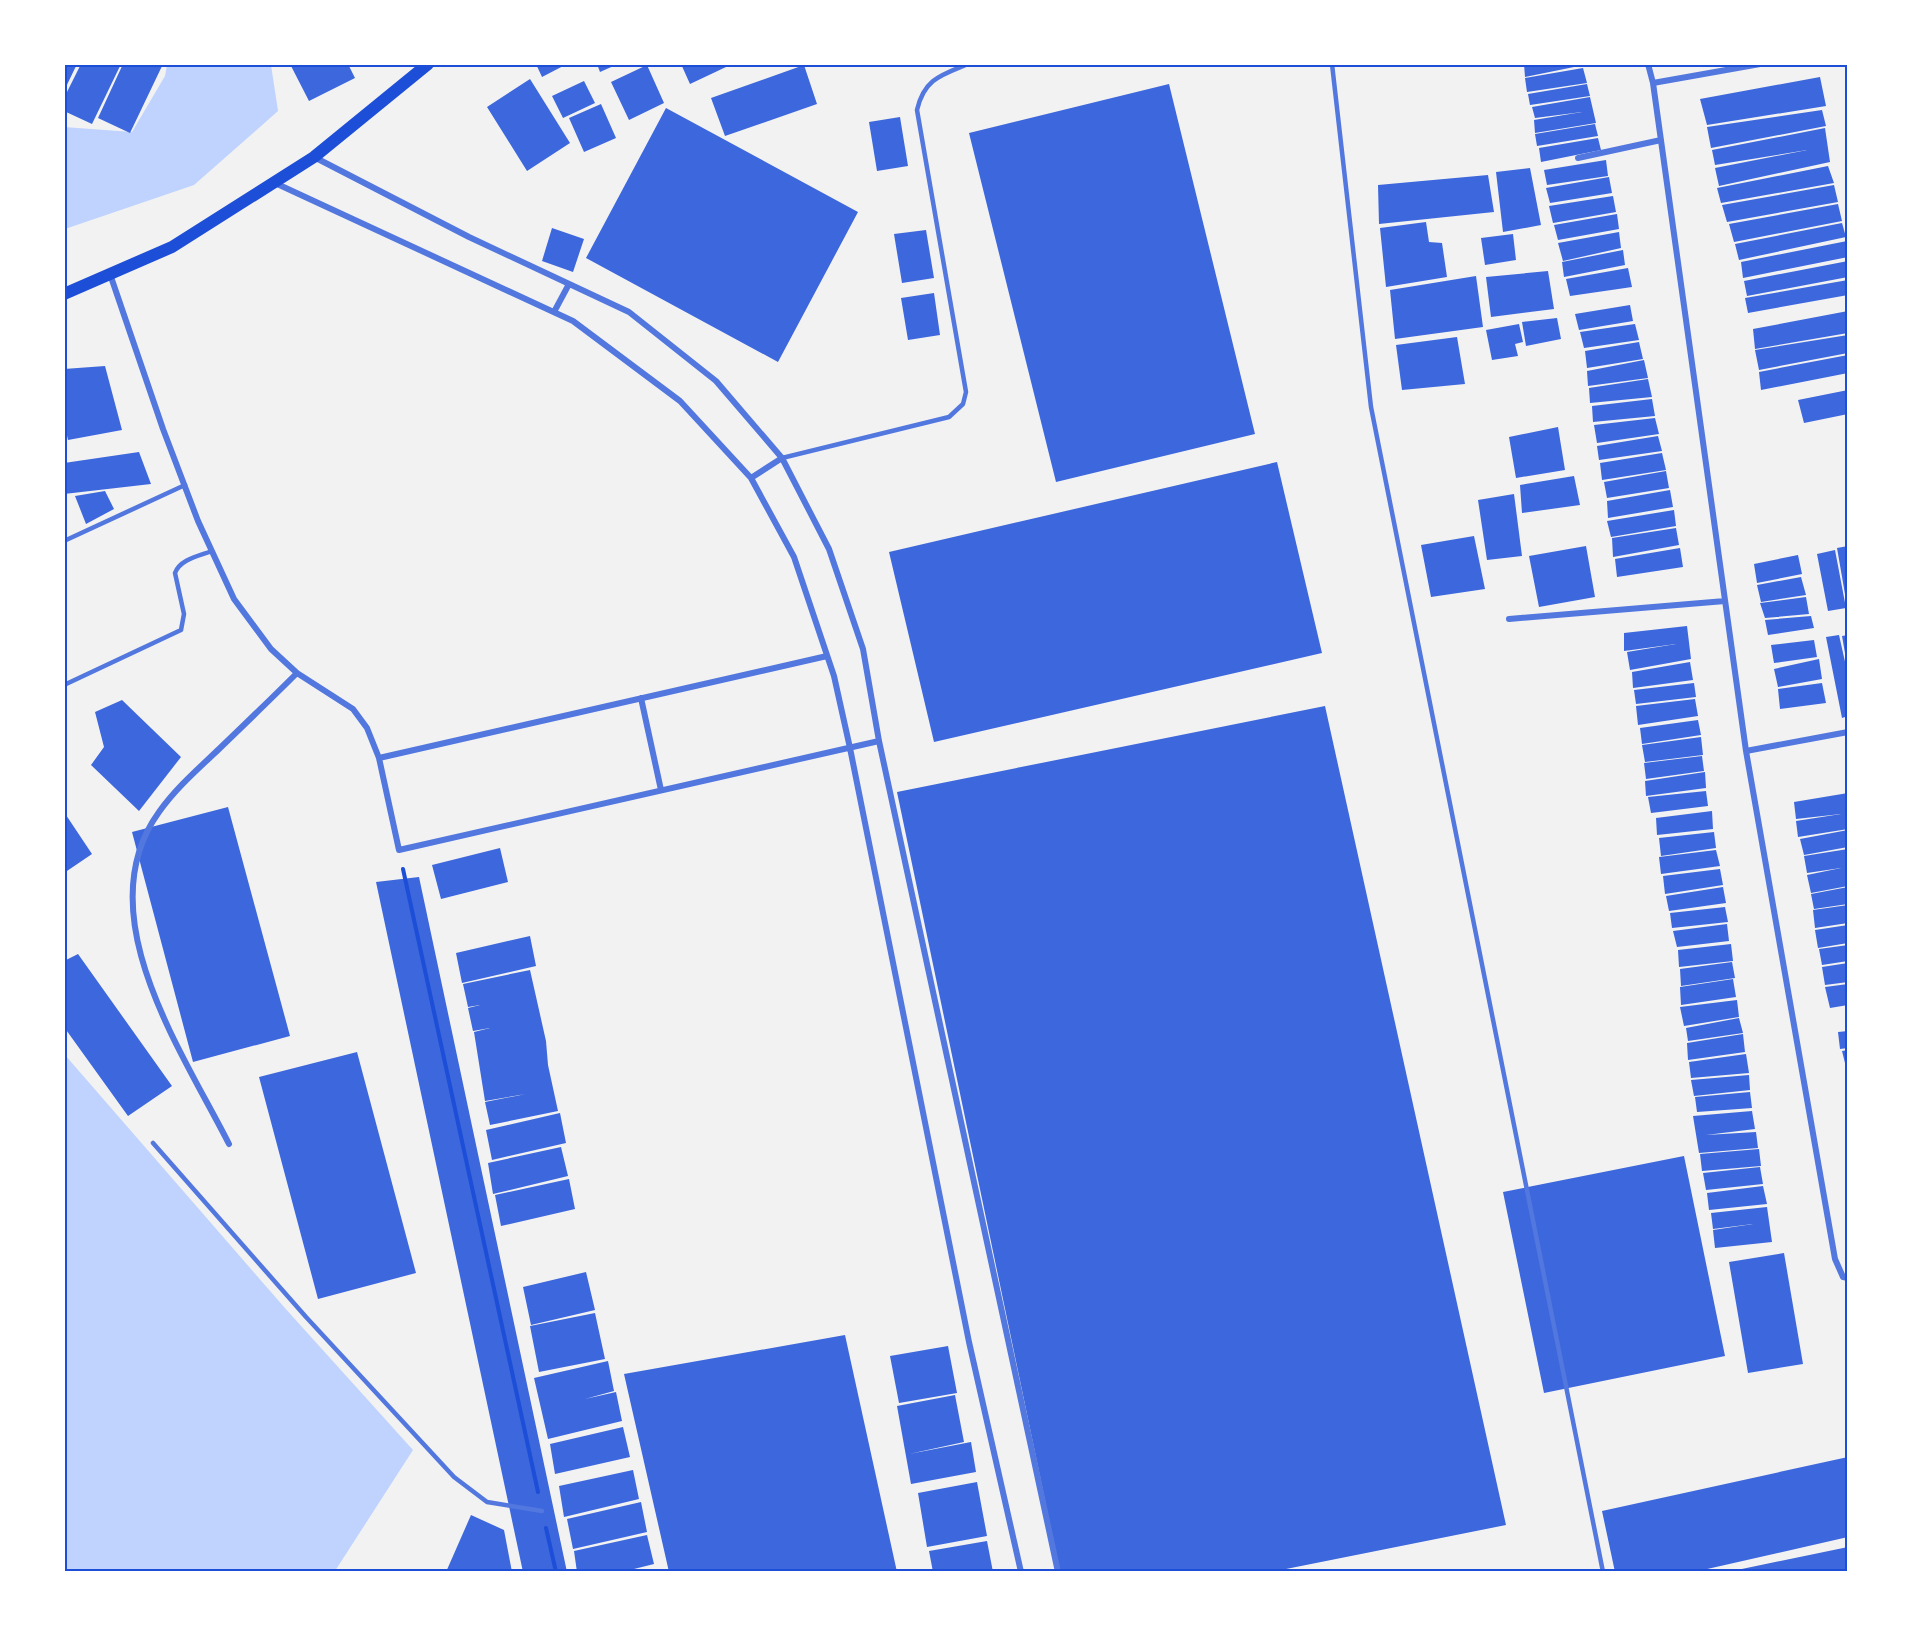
<svg xmlns="http://www.w3.org/2000/svg" width="1912" height="1636" font-family="'Asap Condensed',sans-serif">
	<style>
		.water { fill: #bfd3fe }
		.building { fill: #3d67dc }
		.lines { fill: none; stroke-linecap: round; stroke-linejoin: round }
		.path { stroke: #1d4ed8; stroke-width: 4 }
		.service { stroke: #5277de; stroke-width: 4.5 }
		.minor { stroke: #5277de; stroke-width: 6 }
		.secondary { stroke: #1d4ed8; stroke-width: 12 }
		.neatline { fill: none; stroke: #1d4ed8; stroke-width: 2 }
	</style>
	<rect width="100%" height="100%" fill="#f2f2f2"/>
	<path class="water" d="M167 65H271L278 111 194 185 65 229 64 127 132 132 165 76Z
		M65 1055 284 1307 413 1450 335 1571H65Z"/>
	<path class="building" d="M64 64H77L64 91Z
		M81 64H121L92 124 64 111V98Z
		M123 64H163L130 133 98 118Z
		M290 64H348L355 78 309 101Z
		M536 64H567L542 77Z
		M597 64H618L600 72Z
		M681 64H725L726 67 690 84Z
		M1524 64H1579V66L1525 77Z
		M647 65 664 103 629 120 611 82Z
		M804 65 817 104 725 136 711 98Z
		M1583 68 1587 83 1527 92 1525 78Z
		M1820 77 1826 106 1707 125 1700 99Z
		M530 79 570 143 527 171 487 107Z
		M584 81 595 103 563 118 552 96Z
		M1169 84 1255 434 1056 482 969 133Z
		M1587 84 1590 96 1530 105 1528 94Z
		M1590 97 1596 123 1535 133 1534 120 1582 112 1535 118 1532 107Z
		M601 104 616 138 584 152 569 118Z
		M666 108 858 212 778 362 586 258Z
		M1822 110 1826 126 1711 148 1707 127Z
		M900 117 908 166 877 171 869 122Z
		M1595 124 1598 136 1537 146 1535 134Z
		M1825 128 1830 162 1719 186 1715 168 1807 150 1715 165 1712 150Z
		M1598 138 1601 150 1541 162 1539 148Z
		M1606 160 1608 176 1547 185 1544 170Z
		M1828 166 1834 183 1721 203 1717 188Z
		M1530 168 1541 225 1503 232 1496 172Z
		M1488 175 1494 212 1379 224 1378 185Z
		M1609 177 1612 193 1550 203 1546 188Z
		M1834 185 1838 202 1727 222 1722 205Z
		M1613 196 1616 212 1553 223 1549 206Z
		M1838 204 1842 221 1734 242 1729 224Z
		M1617 214 1619 229 1558 240 1554 225Z
		M1426 222 1429 242 1442 243 1447 277 1386 287 1380 228Z
		M1842 223 1846 237 1739 260 1735 244Z
		M552 228 584 239 573 272 542 261Z
		M926 230 934 278 902 283 894 234Z
		M1619 232 1621 248 1563 261 1558 243Z
		M1513 234 1516 260 1485 265 1481 238Z
		M1847 241 1848 257 1743 278 1741 262Z
		M1623 250 1625 265 1564 277 1562 262Z
		M1848 261V277L1747 296 1744 281Z
		M1628 268 1632 287 1570 296 1566 279Z
		M1548 271 1554 309 1491 317 1486 277Z
		M1476 276 1483 327 1395 339 1390 290Z
		M1848 280V295L1748 313 1745 298Z
		M934 293 940 335 908 340 901 298Z
		M1630 305 1633 321 1579 330 1575 314Z
		M1848 311V333L1755 349 1753 329Z
		M1557 318 1561 339 1526 346 1522 322Z
		M1519 324 1523 342 1515 344 1518 356 1492 360 1486 330Z
		M1635 324 1639 340 1584 348 1580 332Z
		M1848 335V353L1759 370 1755 350Z
		M1457 337 1465 384 1402 390 1396 345Z
		M1639 342 1643 359 1587 368 1585 351Z
		M1848 355V373L1761 390 1759 372Z
		M1644 360 1648 378 1588 386 1587 371Z
		M105 366 122 430 68 440 64 422V369Z
		M1648 379 1652 397 1590 403 1589 388Z
		M1848 390V414L1804 423 1798 400Z
		M1652 399 1655 416 1593 422 1592 406Z
		M1655 418 1659 434 1597 443 1594 425Z
		M1558 427 1565 470 1516 478 1509 437Z
		M1658 436 1662 451 1599 460 1597 446Z
		M139 452 151 484 64 494V463Z
		M1662 453 1666 470 1602 480 1600 463Z
		M1277 462 1322 653 934 742 889 552Z
		M1666 471 1669 488 1607 498 1604 482Z
		M1574 476 1580 505 1522 513 1520 485Z
		M1670 490 1673 507 1608 518 1607 501Z
		M105 491 114 509 86 524 75 496Z
		M1514 494 1522 556 1487 560 1478 500Z
		M1674 510 1676 526 1611 537 1607 521Z
		M1676 528 1679 545 1613 557 1612 538Z
		M1474 536 1485 589 1431 597 1421 545Z
		M1586 546 1595 597 1539 607 1529 556Z
		M1848 546V600H1846L1837 548Z
		M1680 548 1683 567 1617 577 1615 559Z
		M1835 550 1846 608 1828 611 1817 554Z
		M1798 555 1802 574 1757 583 1754 564Z
		M1801 577 1806 595 1761 602 1757 585Z
		M1806 597 1809 614 1765 618 1760 603Z
		M1811 616 1814 628 1768 635 1765 620Z
		M1687 626 1691 659 1630 670 1627 652 1676 644 1624 651V633Z
		M1839 635 1848 675V716L1842 718 1826 637Z
		M1848 635V659H1846L1842 636Z
		M1814 640 1817 657 1774 663 1771 645Z
		M1819 659 1822 679 1778 687 1774 669Z
		M1690 662 1693 680 1633 688 1632 672Z
		M1694 683 1696 697 1636 704 1634 690Z
		M1822 683 1826 703 1780 709 1778 689Z
		M1695 699 1698 716 1638 725 1636 706Z
		M122 700 181 757 139 811 91 765 104 747 95 712Z
		M1325 706 1506 1525 1271 1572H1060L897 792Z
		M1698 720 1701 735 1642 744 1640 728Z
		M1701 737 1703 755 1645 762 1642 745Z
		M1702 756 1704 771 1646 779 1644 763Z
		M1705 772 1706 788 1646 796 1645 781Z
		M1706 791 1708 806 1651 813 1648 797Z
		M1848 793V829L1798 837 1796 821 1841 814 1796 819 1794 802Z
		M228 807 290 1036 193 1062 132 832Z
		M1712 811 1713 829 1657 835 1656 818Z
		M64 812 92 854 64 873Z
		M1848 830V847L1804 855 1800 839Z
		M1714 832 1716 848 1661 856 1659 838Z
		M500 848 508 882 441 899 432 865Z
		M1848 849V886L1811 893 1807 875 1841 868 1807 873 1804 856Z
		M1716 850 1720 866 1661 874 1659 857Z
		M1720 869 1723 885 1665 894 1663 876Z
		M419 877 567 1572H523L376 882Z
		M1723 887 1726 903 1669 911 1666 896Z
		M1848 887V904L1814 909 1811 894Z
		M1848 905V923L1815 928 1813 910Z
		M1725 907 1728 922 1672 928 1670 913Z
		M1727 924 1729 941 1677 947 1673 931Z
		M1848 925V943L1818 948 1815 930Z
		M530 936 536 966 462 983 456 953Z
		M1731 944 1733 961 1679 967 1678 950Z
		M1848 945V961L1822 965 1819 949Z
		M78 954 172 1086 128 1116 64 1027V961Z
		M1732 962 1735 978 1681 986 1680 969Z
		M1848 963V982L1825 985 1822 967Z
		M530 970 546 1041 548 1065 558 1111 490 1125 485 1102 526 1094 485 1101 474 1032 490 1028 473 1031 468 1008 480 1005 468 1007 463 984Z
		M1733 979 1736 997 1681 1005 1680 987Z
		M1848 984V1005L1830 1008 1825 987Z
		M1737 1000 1739 1017 1684 1026 1680 1007Z
		M1739 1018 1743 1033 1688 1041 1686 1028Z
		M1848 1031V1048L1840 1049 1838 1032Z
		M1743 1034 1745 1052 1688 1060 1687 1043Z
		M1848 1050V1071H1847L1842 1051Z
		M357 1052 416 1273 318 1299 259 1077Z
		M1746 1054 1749 1073 1691 1078 1689 1062Z
		M1749 1075 1750 1090 1694 1096 1691 1080Z
		M1750 1092 1752 1108 1697 1112 1695 1097Z
		M1752 1111 1755 1129 1706 1135 1756 1132 1758 1148 1699 1153 1693 1116Z
		M560 1113 566 1143 492 1160 486 1130Z
		M561 1147 568 1176 493 1194 488 1163Z
		M1759 1149 1761 1166 1702 1171 1700 1154Z
		M1684 1156 1725 1356 1544 1393 1503 1192Z
		M1760 1167 1763 1184 1706 1190 1703 1173Z
		M569 1179 575 1209 501 1226 495 1195Z
		M1763 1186 1767 1204 1709 1210 1707 1193Z
		M1767 1207 1772 1242 1715 1248 1713 1230 1753 1224 1713 1229 1711 1213Z
		M1784 1253 1803 1364 1748 1373 1729 1262Z
		M586 1272 595 1310 531 1325 523 1287Z
		M595 1313 605 1359 539 1372 530 1326Z
		M845 1335 897 1572H669L624 1374Z
		M948 1346 957 1393 899 1403 890 1356Z
		M608 1361 614 1391 585 1399 616 1392 622 1421 548 1439 534 1378Z
		M955 1395 964 1442 909 1454 971 1442 976 1472 911 1484 897 1406Z
		M623 1427 630 1457 555 1474 550 1444Z
		M1848 1457V1537L1694 1572H1615L1602 1511Z
		M633 1470 639 1499 564 1517 559 1486Z
		M977 1482 987 1536 927 1547 918 1493Z
		M641 1502 647 1532 573 1549 567 1519Z
		M471 1515 504 1530 512 1572H446Z
		M647 1535 654 1564 622 1572H577L574 1551Z
		M987 1541 993 1572H933L929 1551Z
		M1848 1547V1572H1737V1570Z"/>
	<g class="lines">
		<path class="path" d="M403 869 538 1492
			M546 1528 556 1572"/>
		<path class="service" d="M1332 64 1371 407 1603 1572
			M782 458 949 417 963 404 966 392 917 110C924 79 941 75 968 64
			M64 541 185 485
			M64 685 181 630 184 614 175 573C180 559 199 556 212 551
			M153 1143 306 1317 454 1477 487 1502 542 1511"/>
		<path class="minor" d="M1648 64 1653 83 1746 751 1835 1259 1843 1277 1848 1278
			M1653 83 1760 64
			M314 157 469 237 629 312 716 381 782 458 829 549 863 649 879 741 1058 1572
			M1578 158 1661 140
			M275 183 573 321 680 401 751 478 794 557 834 676 850 748 969 1342 1021 1572
			M110 274 163 429 198 521 234 599 271 649 297 673 353 709 367 728 379 758 827 656
			M554 312 569 284
			M751 478 782 458
			M1509 619 1725 601
			M641 698 661 790
			M1746 751 1848 732
			M379 758 399 850 879 741
			M229 1144C182 1051 86 913 159 812 176 788 198 769 219 749 245 724 271 699 297 673"/>
		<path class="secondary" d="M64 294 172 247 314 157 428 64"/>
	</g>
	<rect width="1912" height="1636" fill="none" stroke="#ffffff" stroke-width="132"/>
	<rect x="66" y="66" width="1780" height="1504" class="neatline"/>
</svg>
